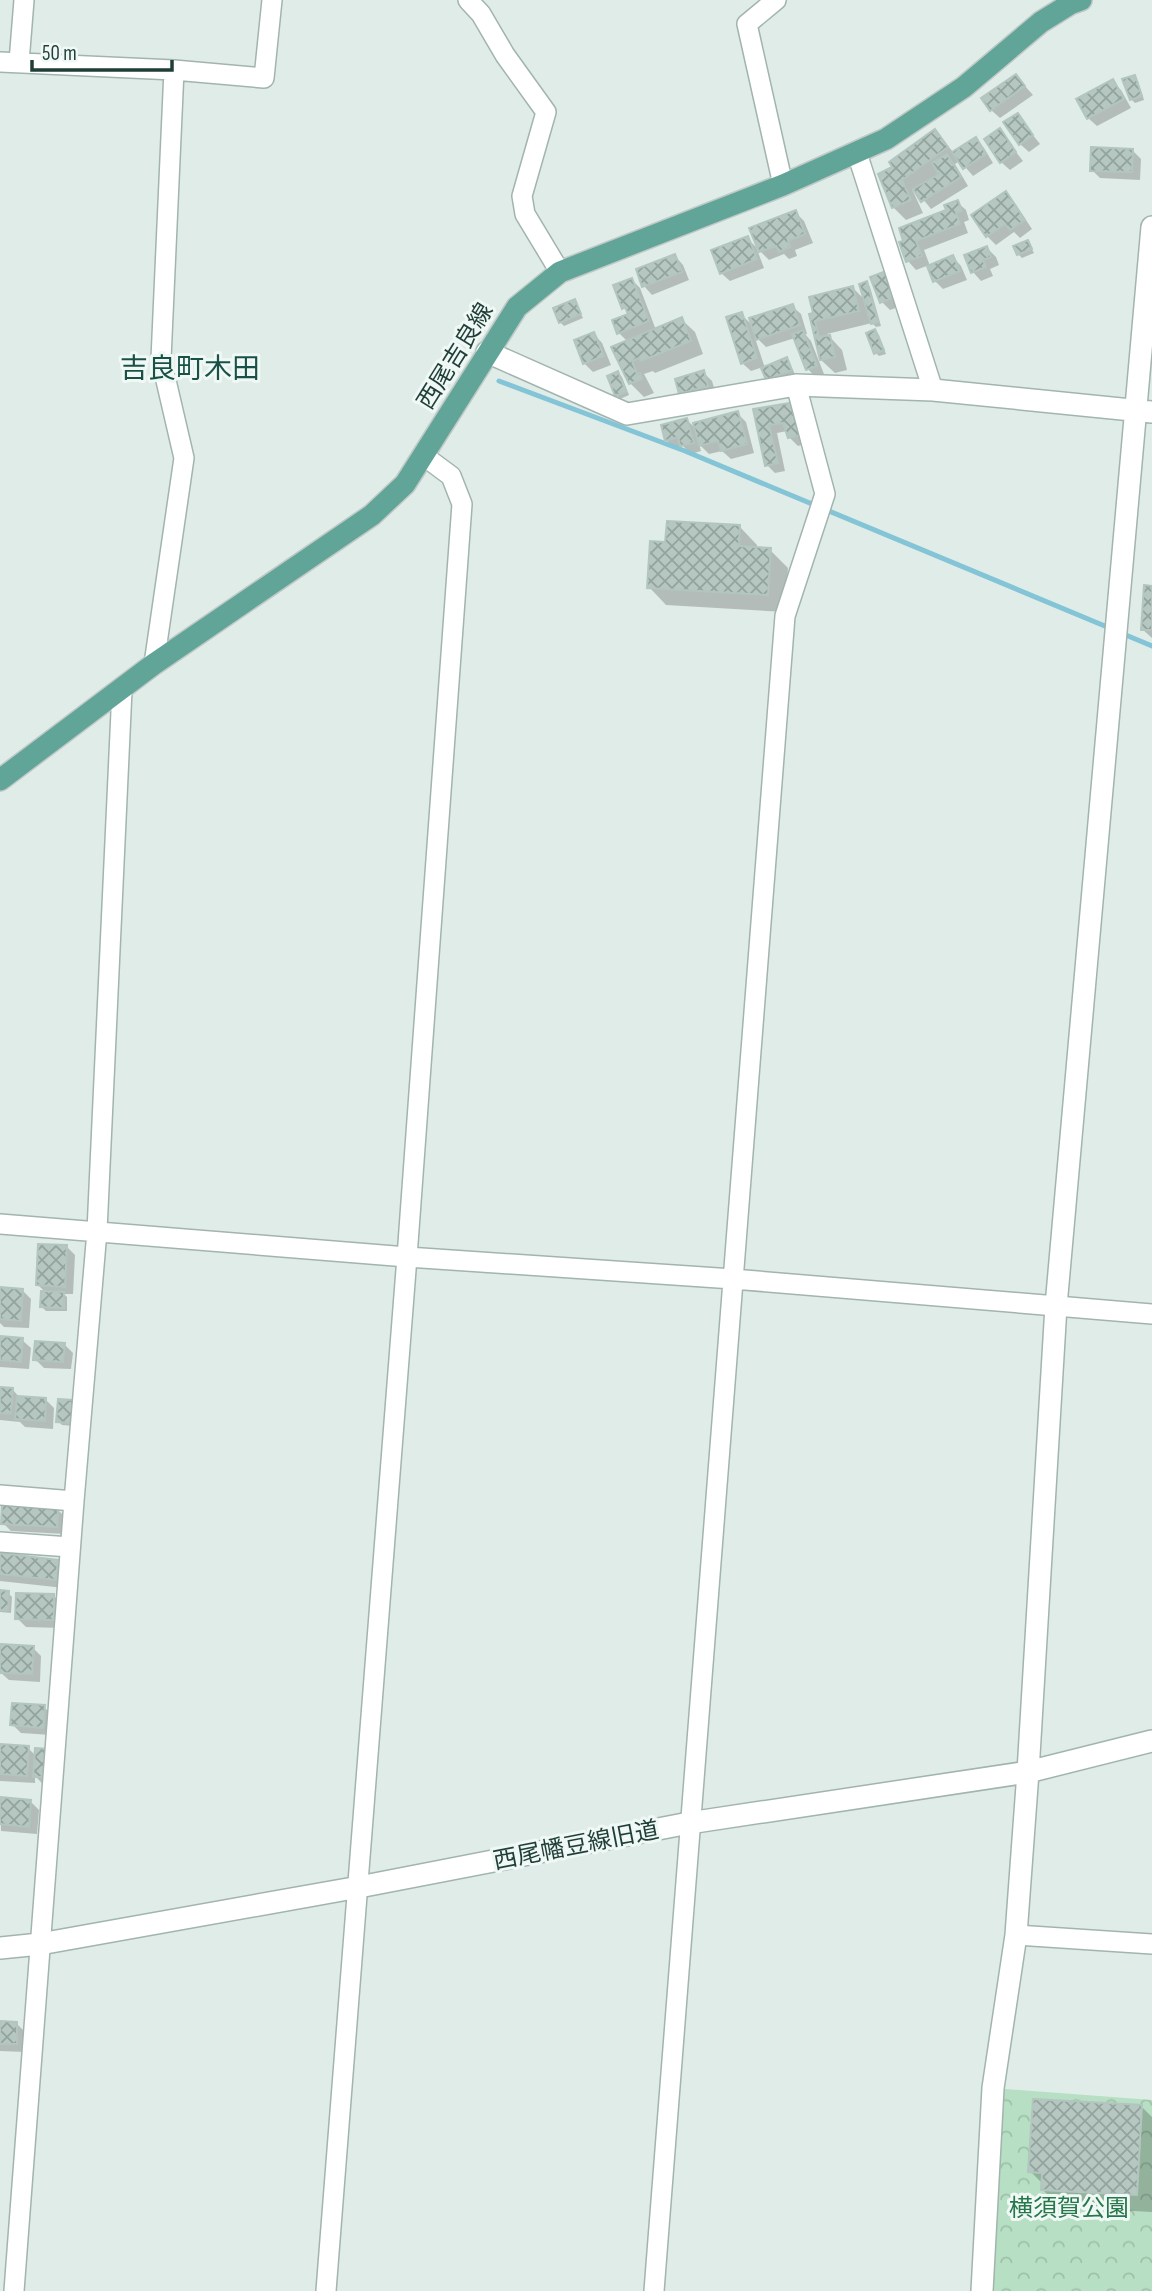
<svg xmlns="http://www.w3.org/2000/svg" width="1152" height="2291" font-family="'Sofia Sans Condensed','Noto Sans JP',sans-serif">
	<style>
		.park { fill: url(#park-crowns) }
		.shadow { fill: #0003; fill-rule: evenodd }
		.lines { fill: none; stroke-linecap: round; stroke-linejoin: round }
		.stream { stroke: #83c4d6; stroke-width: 5 }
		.building { fill: url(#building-cross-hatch); stroke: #b2c6bf; stroke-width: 2 }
		.minor-casing { stroke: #a2b4af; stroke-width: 22 }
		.tertiary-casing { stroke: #a2b4af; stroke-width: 24 }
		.primary-casing { stroke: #c0c9c7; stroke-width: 24 }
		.minor { stroke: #fff; stroke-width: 19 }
		.tertiary { stroke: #fff; stroke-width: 21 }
		.primary { stroke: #61a598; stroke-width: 21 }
		.labels { text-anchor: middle; stroke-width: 6; stroke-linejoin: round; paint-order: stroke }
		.street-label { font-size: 24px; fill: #1f3e37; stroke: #f0f8f5 }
		.park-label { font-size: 24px; fill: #26774b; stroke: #f0f8f5 }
		.quarter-label { font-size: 28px; fill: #1a5147; stroke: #f0f8f5 }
	</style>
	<defs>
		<pattern id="park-crowns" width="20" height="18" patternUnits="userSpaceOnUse" patternTransform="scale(1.75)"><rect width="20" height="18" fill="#b7dfc4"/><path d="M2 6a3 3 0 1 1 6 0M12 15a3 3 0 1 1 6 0" fill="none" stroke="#9dc0a9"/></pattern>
		<pattern id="building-cross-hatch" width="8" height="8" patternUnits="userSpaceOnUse" patternTransform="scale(1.75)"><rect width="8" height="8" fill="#b5c7c0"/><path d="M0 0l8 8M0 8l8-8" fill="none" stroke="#93a39d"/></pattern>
	</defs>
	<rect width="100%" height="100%" fill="#e0ece7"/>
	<path class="park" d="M993 2088 1152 2100V2291H982Z"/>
	<path class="shadow" d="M1016 76 1033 95 1000 118 991 110Z
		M1134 77 1138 81 1144 100 1135 103 1131 99Z
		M1113 82 1121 90 1131 108 1097 126 1088 118Z
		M1017 115 1040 144 1029 152 1020 144Z
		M999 130 1023 161 1010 170 1001 162Z
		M935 131 954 153 975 140 984 148 993 163 973 176 960 161 955 164 968 186 931 209 914 188 912 189 923 213 906 220 893 207 895 168Z
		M1133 151 1141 159 1140 180 1100 178 1092 170Z
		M1006 193 1014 202 1032 229 1020 238 1014 232 996 245 987 236Z
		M957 202 966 210 969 220 964 222 968 233 924 250 930 266 953 257 961 266 967 280 943 289 935 281 929 265 916 270 908 261 901 243 948 211Z
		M795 212 804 221 813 243 795 250 797 256 789 259 784 254 769 260 756 247 764 268 730 281 721 273 747 238 760 251Z
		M1028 242 1034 253 1022 258 1018 254Z
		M987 248 996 257 999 265 990 269 993 276 981 281 973 272 966 256Z
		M675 256 683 265 689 280 652 295 644 286Z
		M872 278 904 305 890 310 882 302Z
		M632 280 640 288 656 330 681 319 695 332 703 354 655 373 653 371 644 374 654 393 644 397 630 383 628 342 619 333 631 315 624 308Z
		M866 283 870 287 881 326 876 327 872 323 827 334 842 350 847 370 835 373 821 360 811 315 853 288 866 301Z
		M574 301 583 318 564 326 560 322Z
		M792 306 801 314 807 334H805L811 341 824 374 816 378 808 369 795 338 766 347 754 335 765 368 787 359 795 374 771 383 763 367 751 371 742 363 741 314 753 326Z
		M875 331 879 335 886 354 879 356 876 353Z
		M594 334 602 343 611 365 593 372 584 363Z
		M703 372 712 381 716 394 689 402 681 394Z
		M618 373 622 377 629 395 620 399 616 395Z
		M790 405 798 413 807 443 798 446 789 437 787 431 777 433 785 471 775 473 767 465 755 411ZM791 412H795L804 442 801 443Z
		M737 413 746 422 754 453 731 459 722 451 709 454 699 444 701 451 691 454 683 446 675 448 666 440 687 420 697 430Z
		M740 527 757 545V549L770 550 788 568 785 612 666 605 649 587 667 543Z
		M1152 587V638L1142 629Z
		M67 1247 75 1255 73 1294H64L67 1297V1311H46L42 1307 46 1293 38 1285Z
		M0 1289 22 1290 31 1299 29 1328 4 1327 0 1323Z
		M0 1338 22 1340 31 1348 29 1369 0 1367Z
		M64 1344 73 1353 71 1369 44 1368 35 1359Z
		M0 1389 13 1390 20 1398 46 1400 54 1408 53 1429 25 1427 20 1422 0 1420Z
		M73 1402 75 1426 62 1425 58 1421Z
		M57 1509 66 1518 65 1534 11 1531 3 1523Z
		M0 1555 57 1562 66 1570 64 1588 0 1581Z
		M0 1592 8 1593 12 1597 11 1613 0 1612Z
		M54 1596 62 1604V1628L26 1627 17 1618Z
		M33 1648 41 1656 40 1682 9 1680 0 1672Z
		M44 1707 53 1716 51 1735 21 1733 12 1724Z
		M0 1746 28 1748 36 1756 49 1750 44 1785 35 1776V1783L0 1781Z
		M0 1799 31 1802 39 1810 37 1834 1 1831Z
		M0 2023H16L25 2032V2052L0 2051Z
		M1141 2106 1152 2117V2212L1060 2207 1043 2190V2184L1030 2171Z"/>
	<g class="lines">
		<path class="stream" d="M499 381 685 451 1112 629
			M1121 633 1152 646"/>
	</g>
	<path class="building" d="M1016 74 1025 86 990 111 981 98Z
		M1135 75 1142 96 1130 100 1122 79Z
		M1113 79 1124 99 1087 119 1076 99Z
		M1018 113 1033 135 1019 145 1003 122Z
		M1000 128 1016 152 1000 163 984 139Z
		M935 129 948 147 902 180 911 200 892 208 878 174 892 167 889 162Z
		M976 137 986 154 963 169 952 152Z
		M1091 147 1133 149 1132 172 1090 171Z
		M947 154 961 177 921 202 913 189 939 174 932 163Z
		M1006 191 1025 220 1010 230 1005 224 986 237 971 215Z
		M958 200 962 211 956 213 960 224 916 241 922 256 906 262 899 242 903 241 899 228 946 210 944 205Z
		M796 210 805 234 788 241 790 247 779 252 776 246 759 252 749 228Z
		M748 236 757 259 720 274 711 250Z
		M1028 240 1032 249 1017 255 1013 246Z
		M987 246 991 257 983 260 986 267 971 273 964 255Z
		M675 254 682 272 642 287 636 269Z
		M953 255 960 271 933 282 927 266Z
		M886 271 897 296 880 303 870 277Z
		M632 278 649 321 617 334 612 320 628 314 625 307 622 309 613 285Z
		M867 281 878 322 871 324 859 284Z
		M853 286 859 311 815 321 819 337 830 335 835 357 820 360 809 314 813 313 809 297Z
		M575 299 581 314 559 323 553 308Z
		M793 304 800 325 756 340 749 318Z
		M742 312 757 358 741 364 726 317Z
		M682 317 691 341 641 361 639 358 632 361 637 374 640 373 642 379 629 384 611 347Z
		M875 329 884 350 874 354 866 333Z
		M803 330 817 366 806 370 792 334Z
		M594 332 604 356 583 364 574 340Z
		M787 357 792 370 766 380 761 368Z
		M704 370 708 386 679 394 675 379Z
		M618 371 626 392 615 396 607 376Z
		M790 403 800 435 788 438 783 423 769 425 778 463 765 466 753 409Z
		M738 411 747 444 721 451 718 441 699 446 693 423Z
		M687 418 694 443 680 446 678 437 665 441 661 425Z
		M667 521 740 525 739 546 771 548 768 595 647 588 650 541 665 542Z
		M1144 585 1152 586V630H1141Z
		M38 1244 67 1245 65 1287 36 1285Z
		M0 1287 23 1289 21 1321 0 1319Z
		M41 1291 64 1292V1308L40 1307Z
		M0 1336 23 1338 21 1362 0 1360Z
		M35 1341 65 1343 63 1362 33 1360Z
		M0 1387 13 1388 11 1414 0 1413Z
		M17 1396 46 1398 45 1421 15 1419Z
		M58 1399 74 1400 72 1423 56 1422Z
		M2 1504 58 1507 57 1527 1 1524Z
		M0 1553 58 1560 56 1580 0 1574Z
		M0 1590 9 1591 8 1610H0Z
		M16 1593 54 1594V1620L15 1619Z
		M0 1644 34 1646 32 1674 0 1673Z
		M12 1703 45 1705 43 1728 10 1725Z
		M0 1744 29 1746 27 1776 0 1774Z
		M35 1748 50 1749 49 1777H33Z
		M0 1797 31 1800 29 1827 0 1824Z
		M0 2021 17 2022V2044H0Z
		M1033 2099 1142 2105 1137 2195 1041 2190 1042 2173 1028 2172Z"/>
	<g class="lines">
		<g class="minor-casing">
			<path id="minor" d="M468 0 481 14 505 55 546 112 522 196 525 214 560 272
				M776 0 747 24 783 185
				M0 62 174 70 264 78 272 0
				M19 62 24 0
				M857 153 933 390
				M154 664 184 458 161 359 174 70
				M0 1224 407 1257 733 1279 1152 1314
				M0 1495 74 1501
				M0 1542 70 1547
				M1016 1935 1152 1944
				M14 2291 74 1501 97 1231 122 690
				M326 2291 407 1257 462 504 451 476 424 456
				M654 2291 785 616 825 494 796 385"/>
		</g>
		<g class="tertiary-casing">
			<path id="tertiary" d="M487 352 627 414 796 385 933 390 1152 412
				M0 1948 40 1944 359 1887 689 1823 1028 1772 1152 1741
				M982 2291 993 2088 1016 1935 1028 1772 1056 1306 1152 227"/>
		</g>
		<g class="primary-casing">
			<path id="primary" d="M0 780 154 664 372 515 405 484 517 307 560 272 783 185 886 139 964 87 1041 22 1070 4 1081 0"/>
		</g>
		<use href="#minor" class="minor"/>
		<use href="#tertiary" class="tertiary"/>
		<use href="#primary" class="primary"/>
	</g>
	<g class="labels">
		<g class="street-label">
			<text transform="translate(455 356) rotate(-58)" y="8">西尾吉良線</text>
			<text transform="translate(576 1845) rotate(-11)" y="8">西尾幡豆線旧道</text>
		</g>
		<g class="park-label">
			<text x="1069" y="2216">横須賀公園</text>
		</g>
		<g class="quarter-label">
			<text x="190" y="378">吉良町木田</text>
		</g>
	</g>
	<path d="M32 60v10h140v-10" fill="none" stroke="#1f3e37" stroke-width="3.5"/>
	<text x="42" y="60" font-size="21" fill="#1f3e37" stroke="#f0f8f5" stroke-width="5" paint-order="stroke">50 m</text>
</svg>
